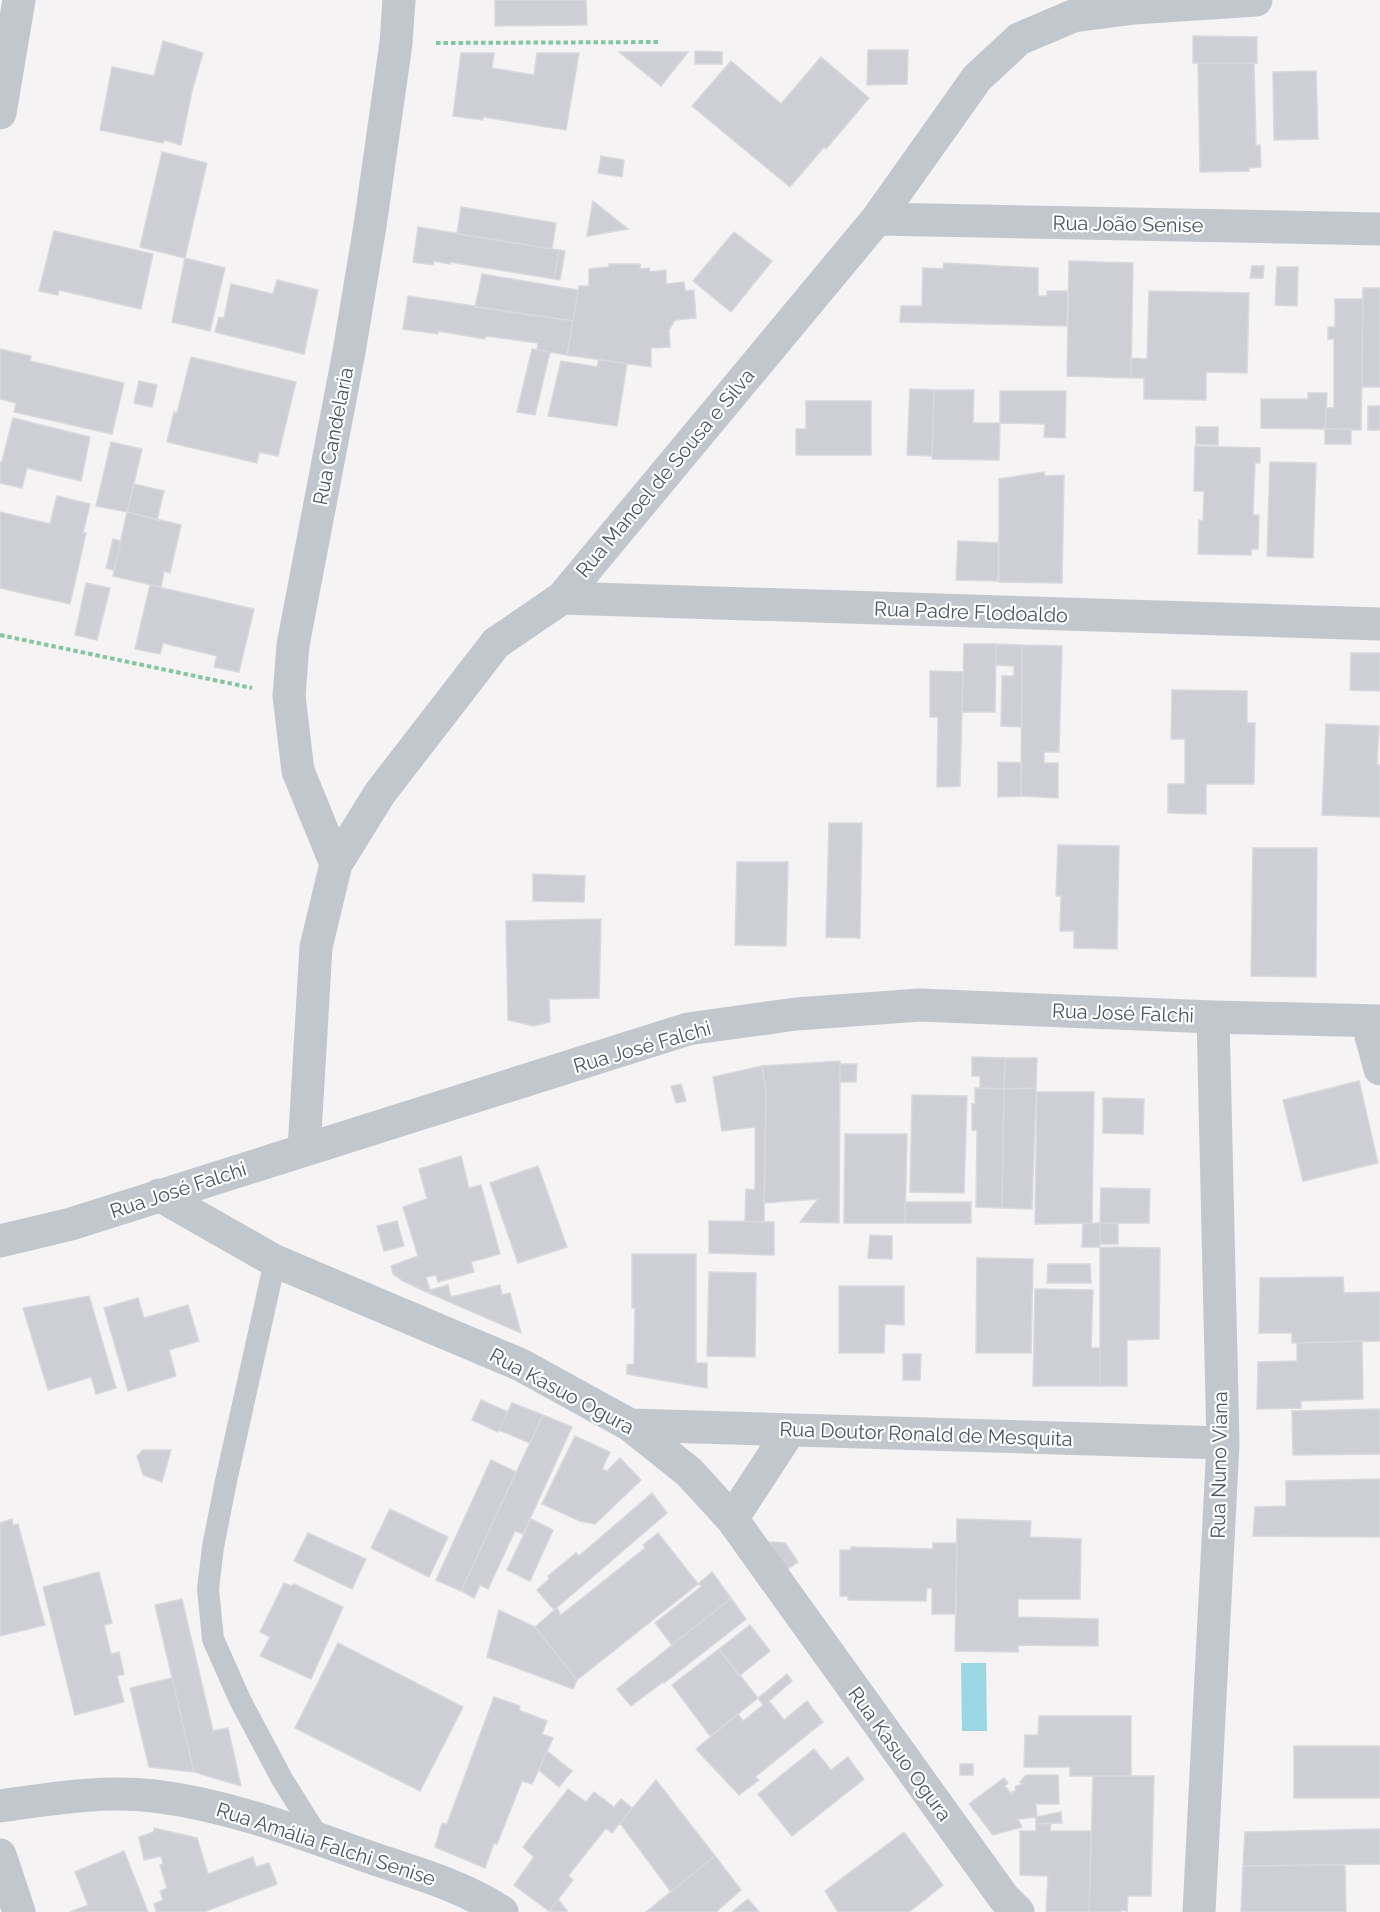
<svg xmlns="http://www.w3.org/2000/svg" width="1380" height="1912" font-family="Raleway,sans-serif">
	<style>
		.water { fill: #9bd6e3 }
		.building { fill: #cdcfd4; stroke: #d8d9dd; stroke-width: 1.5 }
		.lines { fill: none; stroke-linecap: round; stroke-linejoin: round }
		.path { stroke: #84c6a3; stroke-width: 4; stroke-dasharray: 4.5 3; stroke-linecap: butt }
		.lane { stroke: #c1c7cd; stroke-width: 22 }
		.street { stroke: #c1c7cd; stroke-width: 33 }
		.labels { text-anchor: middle; stroke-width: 4.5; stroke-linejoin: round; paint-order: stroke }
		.street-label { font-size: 20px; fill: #4d565e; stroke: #fff }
	</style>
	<rect width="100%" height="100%" fill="#f5f3f3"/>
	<path class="water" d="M961 1663H986L987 1731H962Z"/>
	<path class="building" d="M495 0H586L587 25 495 26Z
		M1193 36 1257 37V63H1193Z
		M163 41 203 53 192 91 181 145 164 140 163 143 100 130 112 67 154 76Z
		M868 50H908L907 84 867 85Z
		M695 51 722 52V64H695Z
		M619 52H688L661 86Z
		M461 53H494L492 68 534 75 537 53H579L566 130 483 117V120L453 116Z
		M821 57 869 98 826 149 824 147 790 187 692 106 731 61 781 104Z
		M1198 63H1254L1256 146 1260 145 1261 167 1249 168V171L1200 172Z
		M1316 71 1318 139 1274 140 1273 72Z
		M162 152 207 163 185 258 140 247Z
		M601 156 624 160 622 177 598 173Z
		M593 201 628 229 587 236Z
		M461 207 556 223 552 249 457 234Z
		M418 227 559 250 554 279 450 262V264L434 261 433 265 413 262Z
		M54 231 153 254 141 309 59 290 58 295 39 291Z
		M734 232 772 261 731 312 693 281Z
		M559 250 565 251 560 280 554 279Z
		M185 258 225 268 210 331 172 322Z
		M1069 261 1133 263 1131 378 1067 376Z
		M944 263 1038 268V296H1047V291H1068L1067 326 900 322 901 306H922L923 268 943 269Z
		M609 264H640V269L649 268 650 272 666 270V284L684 282 685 291 694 290 696 318 675 320 669 330 670 347 651 348V367L567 355 579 286H589V269L609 267Z
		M1252 266H1264L1263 278H1250Z
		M1277 267H1298L1297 306 1275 305Z
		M482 274 578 290 573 321 475 307Z
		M277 280 318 290 304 354 215 332 219 317 224 318 231 284 273 294Z
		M1363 288H1380V387H1362Z
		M1149 291 1249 293 1247 373 1206 372V400L1144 399V378H1131V358L1147 359Z
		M408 296 573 321 567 355 537 350 538 343 486 336 485 339 438 331V334L403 329Z
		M1335 299H1363L1361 430 1325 429 1326 408H1334V339H1328V327H1335Z
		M0 349 31 356 30 361 124 383 112 434 14 412 16 403 0 399Z
		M532 349 550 352 535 415 517 412Z
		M191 357 296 382 278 456 259 452 257 463 167 442 174 412 177 413Z
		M599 359 627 364 617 426 548 416 561 361 597 367Z
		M139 381 157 385 152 407 134 403Z
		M910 389 934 390 932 456 907 455Z
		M934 390H974L973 423H1000L999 460 932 459Z
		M1000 391H1066L1065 438 1044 437 1045 424 1000 423Z
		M1308 393H1327L1325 429 1261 428V399H1308Z
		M806 401H871V455H796V429H806Z
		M1368 406H1380V430H1368Z
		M13 418 90 437 81 481 27 468 22 488 0 483V462H2Z
		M1196 427H1218V445L1196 444Z
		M1325 429H1351V444H1325Z
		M111 442 142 449 127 512 96 506Z
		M1195 446 1260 448V463H1255L1253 515H1259L1258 549H1251V555L1198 554 1199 520 1203 521 1204 491H1194Z
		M1270 462 1316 463 1313 558 1267 556Z
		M1044 472 1045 476 1064 475 1062 583 999 582V479Z
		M134 484 164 491 157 520 127 512Z
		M57 496 90 504 83 533H86L70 604 0 588V512L50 524Z
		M127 512 181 525 170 573 164 571 161 587 113 576Z
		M113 539 121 541 114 570 106 568Z
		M958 541 998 543V581L956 580Z
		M86 583 110 588 97 640 75 635Z
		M150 585 254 609 239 672 214 667 217 656 163 643 160 654 135 649Z
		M964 644H996L995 712H962Z
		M996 644 1022 645V727L1001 726 1002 676H1014V666L996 665Z
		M1022 645 1062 646 1059 752H1044V763H1058V798L1021 796Z
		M1351 653H1380V691L1350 690Z
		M930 671 963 672 960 786 937 787 938 717H930Z
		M1172 690 1247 691V723H1255L1254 784H1206V814L1168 813V784H1185V739H1171Z
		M1326 724 1379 726 1377 765H1380V817L1322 815Z
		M998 762 1022 763 1021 796 998 797Z
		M829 823H862L860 938 826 937Z
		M1058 845 1119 846 1117 949 1074 948V931H1060L1061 896H1056Z
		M1253 848H1317L1316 977 1251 976Z
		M737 862H788L786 946 735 945Z
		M533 874 585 876 584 902 533 901Z
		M601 919 599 998 549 999 550 1022 534 1026 508 1020 506 921Z
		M972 1057 1005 1058 1004 1089 980 1088V1076H972Z
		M1005 1058H1037L1036 1088 1004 1089Z
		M840 1061 839 1223 800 1222 818 1199 764 1203 766 1092 762 1066Z
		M840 1064H857L856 1082H840Z
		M762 1066 766 1092 764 1222H745L746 1189 755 1190V1127L722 1131 713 1077Z
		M1359 1081 1378 1163 1303 1181 1283 1100Z
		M681 1084 686 1101 676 1103 671 1086Z
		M975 1088 1004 1089 1002 1208 976 1207 977 1130H972V1104H975Z
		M1036 1088 1032 1209 1002 1208 1004 1089Z
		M1037 1092H1094L1092 1223 1035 1224Z
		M912 1095 967 1096 964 1193 910 1192Z
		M1103 1098 1144 1099 1143 1134 1103 1133Z
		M845 1134H907L905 1223H844Z
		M461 1156 469 1188 481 1185 500 1254 471 1262 474 1272 438 1282 436 1275 426 1277 431 1294 403 1281 393 1274 391 1266 418 1256 403 1207 427 1199 419 1169Z
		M538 1166 567 1247 518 1263 490 1183Z
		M1101 1188 1150 1189 1149 1223H1100Z
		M905 1202H971V1223H905Z
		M397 1221 404 1246 384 1251 377 1226Z
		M709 1221 774 1222V1255L709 1253Z
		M1100 1223V1247H1082L1083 1224Z
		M1100 1223 1118 1224V1244H1100Z
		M870 1235 892 1236V1259L868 1258Z
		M1100 1247 1160 1248 1159 1339 1127 1340V1386H1100Z
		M632 1254H696V1363H707V1388L627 1374V1365L634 1364 635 1308H632Z
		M977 1258 1033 1259 1031 1353H976Z
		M1048 1264H1090L1091 1283H1047Z
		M709 1272 756 1273 755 1357 707 1356Z
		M1343 1277 1344 1293 1380 1292V1341L1292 1343V1333H1259L1260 1278Z
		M448 1285 451 1297 500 1285 502 1295 510 1293 521 1333 431 1294 430 1290Z
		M839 1286H904V1325L885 1324 884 1353H839Z
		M1035 1289 1093 1290 1091 1348H1100V1386H1033Z
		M89 1296 116 1388 96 1394 91 1377 48 1390 23 1308Z
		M138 1298 144 1318 188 1305 199 1341 169 1350 176 1376 128 1391 104 1308Z
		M1362 1341 1363 1399 1301 1401V1408L1257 1409 1258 1362 1297 1361V1343Z
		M903 1354H921L920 1380H903Z
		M481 1400 508 1412 498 1432 472 1420Z
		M512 1403 543 1415 530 1443 499 1430Z
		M1380 1409V1454L1293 1455 1292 1411Z
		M543 1415 572 1427 523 1534 515 1531 488 1589 480 1585 474 1598 461 1591Z
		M575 1436 610 1452 602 1469 607 1471 620 1458 641 1480 595 1524 580 1521 542 1504Z
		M143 1450H171L162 1482 143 1475 137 1456Z
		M491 1460 516 1472 461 1591 436 1580Z
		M1380 1479V1537L1253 1536 1255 1507 1286 1506V1481Z
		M652 1493 667 1513 554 1610 537 1590 549 1579 548 1576 576 1553 579 1556Z
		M390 1509 448 1537 429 1577 371 1548Z
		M12 1519 13 1525 18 1524 45 1625 0 1636V1523Z
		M531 1519 553 1530 530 1581 507 1570Z
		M957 1519 1031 1521 1030 1537 1081 1539 1080 1599H1018V1617L1098 1619V1646L1018 1645V1652L955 1651Z
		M308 1533 366 1559 352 1589 294 1561Z
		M658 1533 698 1584 577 1680 535 1627 557 1608 561 1615 645 1548 643 1545Z
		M769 1542 785 1543 798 1562 785 1571Z
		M933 1543H957L956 1614H932V1588H927L926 1601 848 1600V1596H840V1550H851V1547L933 1549Z
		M99 1572 112 1623 104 1625 111 1654 119 1652 124 1674 117 1676 124 1702 75 1715 43 1587Z
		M712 1572 731 1598 672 1645 655 1623 702 1586 698 1584Z
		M284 1583 292 1586 294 1584 343 1607 311 1679 260 1656 270 1637 260 1632Z
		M731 1598 746 1619 664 1683 663 1682 631 1706 617 1689Z
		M182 1599 213 1731 228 1728 241 1786 194 1772 155 1605Z
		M499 1610 535 1627 577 1680 573 1689 487 1657Z
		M750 1625 770 1651 739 1676 719 1649Z
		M338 1643 463 1707 420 1791 295 1728Z
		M719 1649 758 1698 710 1736 672 1685Z
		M787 1674 792 1681 769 1701 784 1720 807 1701 823 1722 755 1777 759 1780 739 1795 696 1749 738 1714 743 1721 763 1705 758 1698Z
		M172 1678 194 1772 149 1767 130 1688Z
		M494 1697 520 1706 519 1710 547 1721 542 1734 553 1738 532 1784 522 1781 497 1844 494 1843 485 1868 435 1847 442 1823 447 1824Z
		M1039 1716H1131V1776H1070V1767H1024L1025 1735H1038Z
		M1294 1746H1380V1798H1294Z
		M814 1749 831 1770 848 1757 864 1779 792 1836 758 1794Z
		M547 1751 572 1771 559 1787 539 1770Z
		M960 1764H973V1775H960Z
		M1026 1775H1058L1059 1804H1036L1037 1817 1018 1819 1022 1827 993 1835 969 1804 1004 1778 1008 1783 1005 1786 1012 1795V1792L1016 1791 1015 1787 1022 1784 1020 1782Z
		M1093 1776H1154L1151 1896H1128L1127 1911 1121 1910V1912H1089Z
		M656 1780 715 1856 671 1892 620 1823Z
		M568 1789 586 1802 594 1792 614 1807 621 1799 632 1808 612 1833 606 1828 568 1876 573 1880 549 1911 514 1885 534 1857 523 1847Z
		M1061 1812 1062 1823 1036 1824V1817Z
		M1051 1823 1050 1831H1091L1089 1912H1046L1048 1876 1020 1875V1831H1036V1824Z
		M154 1828 197 1838 208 1874 253 1857 256 1867 269 1863 277 1884 204 1912H156L154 1904 163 1900 160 1891 167 1888 160 1865 163 1864 161 1856 144 1860 139 1837 154 1832Z
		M1380 1829V1864L1243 1866 1245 1832Z
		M904 1832 943 1885 909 1912H838L825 1891Z
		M124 1851 148 1912H70L88 1905 75 1872Z
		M715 1856 741 1890 716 1912H646Z
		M1345 1865 1346 1912H1241L1243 1866Z
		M558 1899 568 1912 549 1911Z
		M748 1899 759 1912H733V1911Z"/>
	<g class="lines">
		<path class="path" d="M436 43 660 42
			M0 635 252 688"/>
		<path class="lane" d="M275 1261 226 1481 213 1547 208 1589 213 1639 240 1700 282 1779 320 1840"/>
		<path class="street" d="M0 113 19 0
			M877 219 1380 229
			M562 598 1380 624
			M336 864 298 771 289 696 293 645 349 352 370 226 396 43 399 0
			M1367 1021 1380 1069
			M304 1150 316 947 336 864 380 793 496 643 562 598 877 219 977 78 1019 39 1073 16 1134 8 1256 0
			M159 1195 275 1261 521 1365 630 1425 689 1472 732 1519 1004 1898 1018 1912
			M0 1241 71 1224 688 1029 796 1014 920 1005 1213 1017 1380 1021
			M630 1425 1223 1443
			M732 1519 790 1430
			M0 1806C50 1799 103 1790 154 1796 229 1805 301 1833 372 1858 416 1873 463 1886 502 1912
			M0 1855 19 1912
			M1199 1912 1223 1443 1213 1017"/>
	</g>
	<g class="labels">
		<g class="street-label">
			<text transform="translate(1128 224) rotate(1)" y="7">Rua João Senise</text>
			<text transform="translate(333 436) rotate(-79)" y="7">Rua Candelaria</text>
			<text transform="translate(665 473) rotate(-50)" y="7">Rua Manoel de Sousa e Silva</text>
			<text transform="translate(971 612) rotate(2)" y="7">Rua Padre Flodoaldo</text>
			<text transform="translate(1123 1013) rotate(2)" y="7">Rua José Falchi</text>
			<text transform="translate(642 1047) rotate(-16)" y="7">Rua José Falchi</text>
			<text transform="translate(178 1190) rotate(-18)" y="7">Rua José Falchi</text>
			<text transform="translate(562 1391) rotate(28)" y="7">Rua Kasuo Ogura</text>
			<text transform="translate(926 1434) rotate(2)" y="7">Rua Doutor Ronald de Mesquita</text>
			<text transform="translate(1219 1465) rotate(-89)" y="7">Rua Nuno Viana</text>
			<text transform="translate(900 1754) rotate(54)" y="7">Rua Kasuo Ogura</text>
			<text transform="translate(326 1844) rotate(18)" y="7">Rua Amália Falchi Senise</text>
		</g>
	</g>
</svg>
